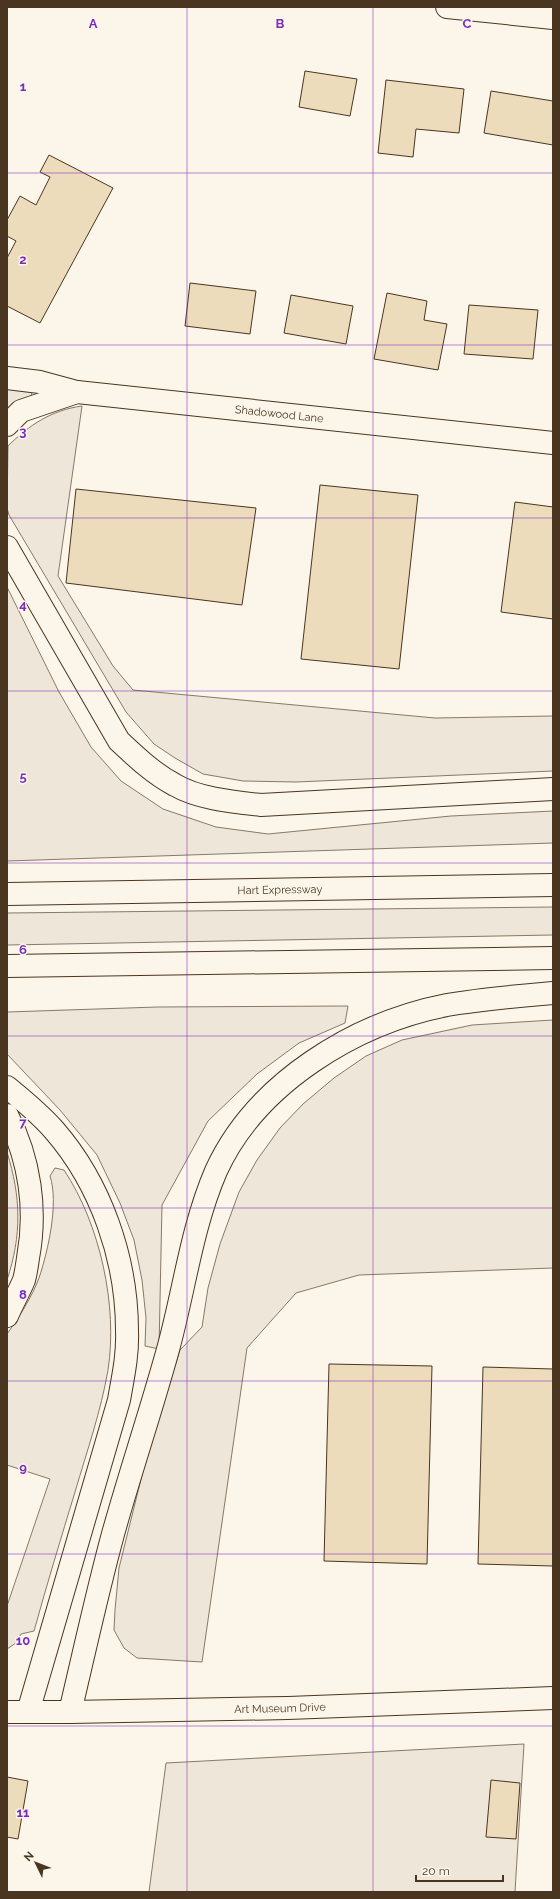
<svg xmlns="http://www.w3.org/2000/svg" width="560" height="1899" font-family="Raleway,sans-serif">
	<style>
		.green { fill: #ede6d9; stroke: #887966 }
		.building { fill: #ecdcbc; stroke: #4a3520 }
		.lines { fill: none; stroke-linecap: round; stroke-linejoin: round }
		.street-casing { stroke: #4a3520; stroke-width: 24 }
		.secondary-casing { stroke: #4a3520; stroke-width: 24 }
		.primary-casing { stroke: #4a3520; stroke-width: 24 }
		.highway-casing { stroke: #4a3520; stroke-width: 24 }
		.street { stroke: #fbf6e9; stroke-width: 22 }
		.secondary { stroke: #fbf6e9; stroke-width: 22 }
		.primary { stroke: #fbf6e9; stroke-width: 22 }
		.highway { stroke: #fbf6e9; stroke-width: 22 }
		.grid { fill: none; stroke: #7b2cbf; stroke-width: 1; stroke-opacity: 0.55 }
		.labels { text-anchor: middle; stroke-width: 3; stroke-linejoin: round; paint-order: stroke }
		.street-label { font-size: 11px; fill: #4a3520; stroke: #fbf6e9 }
		.grid-label { font-size: 13px; text-anchor: middle; font-weight: bold; fill: #7b2cbf; stroke: #fbf6e9; stroke-width: 3; stroke-linejoin: round; paint-order: stroke }
	</style>
	<rect width="100%" height="100%" fill="#fbf6e9"/>
	<path class="green" d="M7 388 32 392 31 397 7 411Z
		M82 406 58 576 113 666 133 690 435 718 553 716V771L296 782 243 781 203 774 175 758 154 744 126 712 9 515 7 508 8 446C29 425 52 410 82 406Z
		M7 587 59 692 91 747 121 781 163 809 216 827 268 834 451 816 553 811V843L7 861Z
		M553 907V935L7 945V913Z
		M348 1006 345 1023 299 1043 257 1074 208 1121 162 1205 159 1349 145 1346 146 1318 142 1280 134 1240 120 1203 97 1155 60 1110 7 1054V1012L157 1007Z
		M553 1020V1268L359 1275 296 1293 247 1348 202 1662 137 1658 124 1648 114 1630 115 1610 119 1568 147 1455 180 1350 202 1327 208 1288 220 1244 239 1192 257 1160 280 1128 303 1104 334 1078 366 1056 402 1040 472 1025Z
		M7 1152C21 1197 22 1235 7 1280Z
		M55 1168 64 1170C100 1224 118 1306 108 1370 101 1411 87 1451 75 1492 61 1538 47 1584 34 1631L21 1634 16 1643 7 1649V1606L50 1479 7 1465V1334C19 1317 32 1297 39 1278 48 1251 59 1203 50 1176Z
		M524 1744 515 1892H149L166 1763Z"/>
	<path class="building" d="M305 71 357 79 350 116 299 107Z
		M386 80 464 89 459 133 416 129 413 157 378 153Z
		M491 91 553 101V145L484 133Z
		M49 155 113 188 40 323 7 306V258L16 241 7 236V220L20 196 36 205 50 177 40 172Z
		M190 283 256 291 250 334 185 326Z
		M387 293 427 301 424 320 447 324 438 370 374 359Z
		M291 295 353 306 346 344 284 333Z
		M469 305 538 310 533 359 464 354Z
		M320 485 418 495 399 669 301 659Z
		M76 489 256 508 242 605 66 583Z
		M515 502 553 507V619L501 612Z
		M329 1364 432 1366 427 1564 324 1561Z
		M483 1367 553 1369V1566L478 1564Z
		M7 1777 28 1781 18 1839 7 1837Z
		M491 1780 520 1783 516 1839 486 1837Z"/>
	<g class="lines">
		<g class="street-casing">
			<g id="street">
				<path d="M447 7 553 18"/>
				<path id="s1" d="M7 378 40 382 77 392 553 443"/>
			</g>
		</g>
		<g class="secondary-casing">
			<g id="secondary">
				<path id="s2" d="M70 1712 288 1708 553 1698"/>
			</g>
		</g>
		<g class="primary-casing">
			<path id="primary" d="M7 1712H70"/>
		</g>
		<g class="highway-casing">
			<g id="highway">
				<path d="M7 425 21 411 77 392"/>
				<path d="M7 547 119 741C136 757 154 774 175 785 199 799 234 802 261 805L553 789"/>
				<path id="s3" d="M7 894 553 885"/>
				<path d="M7 966 553 958"/>
				<path d="M7 1087C23 1100 40 1114 54 1130 101 1184 127 1259 127 1331 128 1355 123 1377 119 1400L28 1712"/>
				<path d="M7 1115C30 1159 37 1210 28 1258 27 1265 26 1273 24 1280 19 1292 12 1304 7 1316"/>
				<path d="M70 1712C84 1653 97 1593 113 1534 130 1473 150 1414 167 1353 184 1293 191 1229 216 1171 256 1083 355 1023 447 1005 482 999 518 996 553 993"/>
			</g>
		</g>
		<use href="#street" class="street"/>
		<use href="#secondary" class="secondary"/>
		<use href="#primary" class="primary"/>
		<use href="#highway" class="highway"/>
	</g>
	<path class="grid" d="M187 7V1892M373 7V1892M7 173H553M7 345H553M7 518H553M7 691H553M7 863H553M7 1036H553M7 1208H553M7 1381H553M7 1554H553M7 1726H553"/>
	<g class="labels">
		<g class="street-label">
			<text dy="4" stroke="none"><textPath href="#s1" startOffset="275">Shadowood Lane</textPath></text>
			<text dy="4" stroke="none"><textPath href="#s3" startOffset="273">Hart Expressway</textPath></text>
			<text dy="4" stroke="none"><textPath href="#s2" startOffset="210">Art Museum Drive</textPath></text>
		</g>
	</g>
	<g class="grid-label">
		<text x="93" y="28">A</text>
		<text x="280" y="28">B</text>
		<text x="467" y="28">C</text>
		<text x="23" y="91">1</text>
		<text x="23" y="264">2</text>
		<text x="23" y="436">3</text>
		<text x="23" y="609">4</text>
		<text x="23" y="781">5</text>
		<text x="23" y="954">6</text>
		<text x="23" y="1127">7</text>
		<text x="23" y="1299">8</text>
		<text x="23" y="1472">9</text>
		<text x="23" y="1645">10</text>
		<text x="23" y="1817">11</text>
	</g>
	<rect width="560" height="1899" fill="none" stroke="#4a3520" stroke-width="16"/>
	<g transform="translate(36 1863) rotate(313)" stroke="#fbf6e9" stroke-width="3" paint-order="stroke">
	<path d="M0-3L7 15L0 10L-7 15Z" fill="#4a3520"/>
	<text y="-6" font-size="11" font-weight="bold" text-anchor="middle" fill="#4a3520">N</text>
	</g>
	<path d="M416 1875v6h87v-6" fill="none" stroke="#4a3520" stroke-width="2"/>
	<text x="422" y="1875" font-size="12" fill="#4a3520" stroke="#fbf6e9" stroke-width="3" paint-order="stroke">20 m</text>
</svg>
